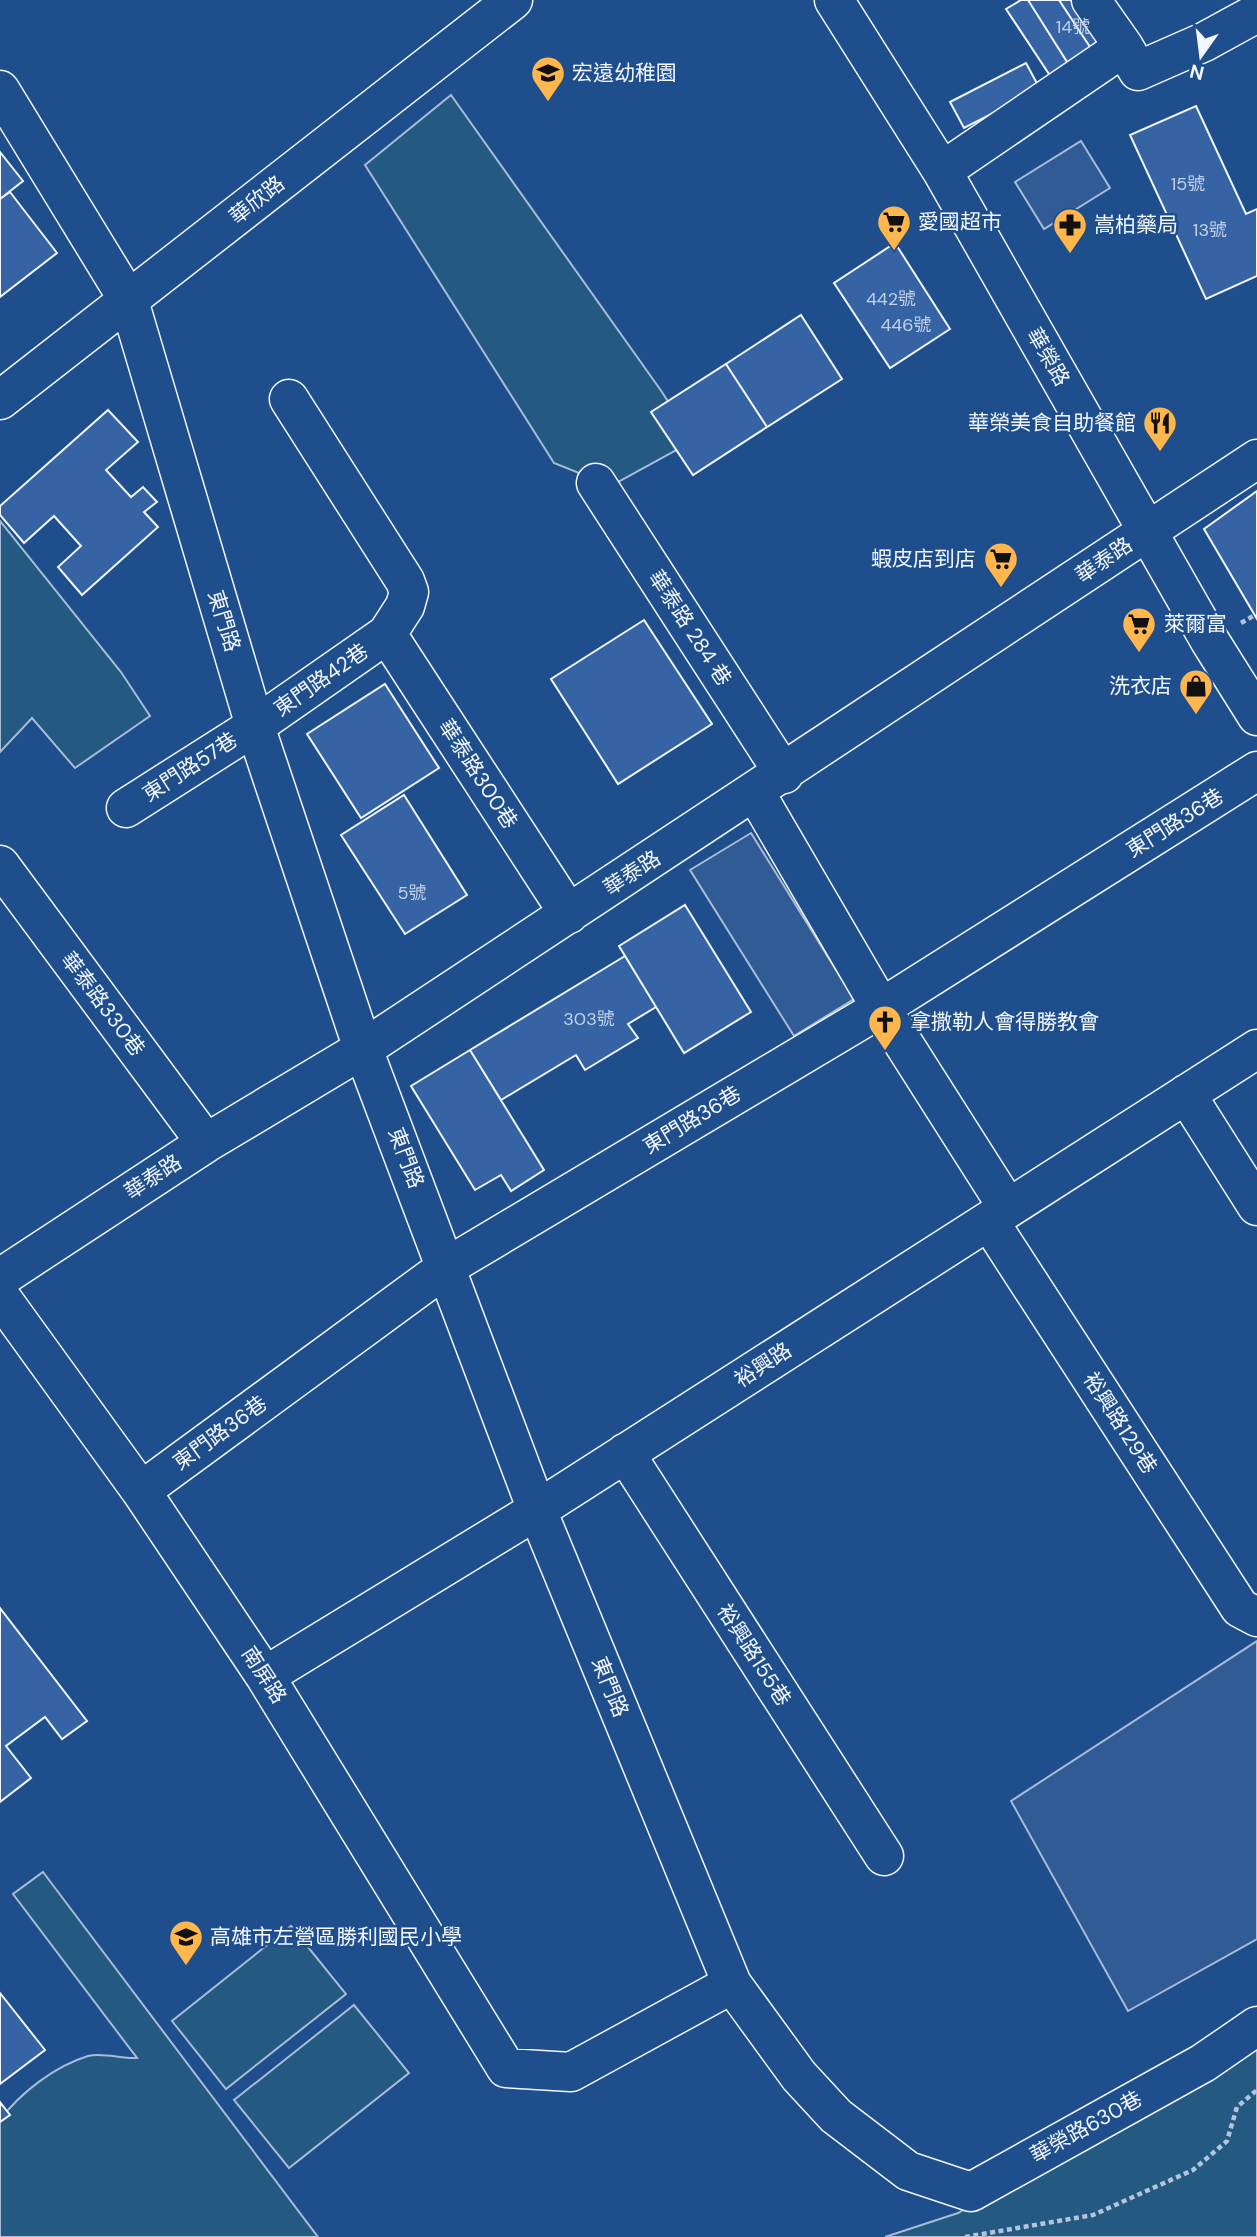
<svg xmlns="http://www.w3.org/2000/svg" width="1257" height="2237" font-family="'DM Sans','Noto Sans TC',sans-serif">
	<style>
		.green { fill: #245a82; stroke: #a8bbd7; stroke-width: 2 }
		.parking { fill: #305b95; stroke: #a8bbd7; stroke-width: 2 }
		.building { fill: #3563a3; stroke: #f2f6ff; stroke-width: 2 }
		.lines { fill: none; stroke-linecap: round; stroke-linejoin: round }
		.minor-casing { stroke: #f2f6ff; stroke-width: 41 }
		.path { stroke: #b3c4dc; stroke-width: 4.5; stroke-dasharray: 5 3.5; stroke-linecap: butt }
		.minor { stroke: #1f4e8c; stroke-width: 38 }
		.labels { text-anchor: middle; stroke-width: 5; stroke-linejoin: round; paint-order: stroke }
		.number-label { font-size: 18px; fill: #c3d1e8 }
		.poi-label { font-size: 21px; fill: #f2f6ff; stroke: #1f4e8c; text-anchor: start }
		.street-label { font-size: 21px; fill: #f2f6ff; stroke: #1f4e8c }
	</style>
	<rect width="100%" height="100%" fill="#1f4e8c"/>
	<path class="green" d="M451 95 662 392 693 441 611 486 554 463 365 165Z
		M0 521 121 672 150 716 75 768 32 718 0 752Z
		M43 1872 318 2237H0V2120C20 2093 55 2066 88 2056 102 2052 122 2059 137 2058L13 1894Z
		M291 1926 346 1994 226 2089 172 2021Z
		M354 2005 409 2073 289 2168 234 2100Z
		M1257 2034V2237H885L958 2213Z"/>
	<path class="parking" d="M1081 141 1110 188 1044 229 1015 182Z
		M751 833 854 999 794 1036 690 870Z
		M1257 1641V1939L1128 2011 1011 1801Z"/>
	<path class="building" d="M1021 0H1028L1069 65 1051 77 1006 9Z
		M1028 0H1059L1092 50 1069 65Z
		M1059 0H1085L1111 38 1092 50Z
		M1026 63 1040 89 964 128 950 102Z
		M1196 106 1246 214 1257 209V276L1206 299 1130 135Z
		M0 152 23 181 0 199Z
		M10 192 57 253 0 297V199Z
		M895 243 950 329 890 368 834 283Z
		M801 315 842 379 767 427 726 364Z
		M726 364 767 427 693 475 651 412Z
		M108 410 138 442 106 470 131 497 143 487 157 502 144 512 158 527 82 595 58 567 81 546 54 516 24 543 0 515V506Z
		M1257 491V619L1204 529Z
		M644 620 712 724 618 784 551 679Z
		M385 684 439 768 361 818 307 734Z
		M404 795 467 895 405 934 341 835Z
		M685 905 751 1012 684 1053 619 946Z
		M625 956 656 1007 628 1024 638 1038 585 1070 576 1055 501 1100 470 1050Z
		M470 1050 544 1170 511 1191 501 1175 475 1190 411 1086Z
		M0 1608 87 1721 62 1739 45 1717 6 1746 31 1778 0 1802Z
		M0 1993 45 2050 0 2084Z
		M0 2102 10 2115 0 2122Z"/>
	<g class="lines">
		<g class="minor-casing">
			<path id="minor" d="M834 0 942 171 1210 641 1257 716
				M1091 0 1124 47
				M0 90 129 301 255 726 363 1049 537 1510 732 1984 799 2076 836 2116 908 2171 971 2192 1203 2063 1257 2026
				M942 171 1124 47 1138 71 1204 42 1257 13
				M0 400 513 0
				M596 483 784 774
				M387 634 569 914
				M755 792 881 1008 1008 1208
				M126 808 255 726 387 634 405 606 409 592 405 581 289 399
				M0 865 206 1143
				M1186 1094 1257 1206
				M989 1221 1240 1608 1257 1617
				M0 1278 206 1143 363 1049 1257 459
				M0 1296 141 1491 265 1676 506 2068 571 2072 732 1984
				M625 1453 884 1856
				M141 1491 448 1266 881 1008 1257 771
				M265 1676 537 1510 1257 1049"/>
		</g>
		<path class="path" d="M1241 623 1255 615
			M965 2237 1093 2215 1193 2170 1227 2141 1237 2107 1257 2090"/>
		<use href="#minor" class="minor"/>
	</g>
	<defs>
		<g id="school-pin" transform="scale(1.75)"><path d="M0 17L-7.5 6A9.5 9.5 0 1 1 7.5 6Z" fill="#ffb74d" stroke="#1f4e8c"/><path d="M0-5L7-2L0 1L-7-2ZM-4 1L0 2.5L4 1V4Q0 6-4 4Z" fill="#111"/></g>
		<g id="supermarket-pin" transform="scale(1.75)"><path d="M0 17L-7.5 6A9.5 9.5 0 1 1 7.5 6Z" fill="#ffb74d" stroke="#1f4e8c"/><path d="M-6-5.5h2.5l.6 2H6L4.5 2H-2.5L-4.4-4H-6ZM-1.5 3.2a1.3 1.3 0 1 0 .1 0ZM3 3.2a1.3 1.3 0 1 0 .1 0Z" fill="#111"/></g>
		<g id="pharmacy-pin" transform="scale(1.75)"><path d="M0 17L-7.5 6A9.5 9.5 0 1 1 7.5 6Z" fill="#ffb74d" stroke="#1f4e8c"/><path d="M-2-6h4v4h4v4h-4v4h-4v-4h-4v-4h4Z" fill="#111"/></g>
		<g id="restaurant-pin" transform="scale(1.75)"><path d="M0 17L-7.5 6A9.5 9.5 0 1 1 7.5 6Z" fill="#ffb74d" stroke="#1f4e8c"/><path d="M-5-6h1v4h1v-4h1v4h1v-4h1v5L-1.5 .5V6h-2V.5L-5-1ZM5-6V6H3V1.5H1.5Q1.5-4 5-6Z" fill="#111"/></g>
		<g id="shop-pin" transform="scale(1.75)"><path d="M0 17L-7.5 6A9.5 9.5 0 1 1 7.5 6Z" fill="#ffb74d" stroke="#1f4e8c"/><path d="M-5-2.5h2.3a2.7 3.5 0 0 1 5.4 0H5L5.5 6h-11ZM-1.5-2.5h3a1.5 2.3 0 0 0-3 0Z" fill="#111"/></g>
		<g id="church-pin" transform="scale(1.75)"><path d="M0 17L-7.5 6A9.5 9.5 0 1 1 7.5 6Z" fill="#ffb74d" stroke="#1f4e8c"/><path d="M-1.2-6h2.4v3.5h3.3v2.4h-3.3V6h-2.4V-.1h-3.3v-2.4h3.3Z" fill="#111"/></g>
	</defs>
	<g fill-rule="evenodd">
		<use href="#school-pin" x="548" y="73"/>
		<use href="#supermarket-pin" x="894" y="222"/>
		<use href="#pharmacy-pin" x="1070" y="225"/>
		<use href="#restaurant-pin" x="1160" y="423"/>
		<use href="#supermarket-pin" x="1001" y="559"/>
		<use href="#supermarket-pin" x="1139" y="624"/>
		<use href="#shop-pin" x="1196" y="686"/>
		<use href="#church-pin" x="885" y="1022"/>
		<use href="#school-pin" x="186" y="1937"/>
	</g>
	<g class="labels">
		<g class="number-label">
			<text x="1073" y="33">14號</text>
			<text x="1188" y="190">15號</text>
			<text x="1210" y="236">13號</text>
			<text x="891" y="305">442號</text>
			<text x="906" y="331">446號</text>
			<text x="412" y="899">5號</text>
			<text x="589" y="1025">303號</text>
		</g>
		<g class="poi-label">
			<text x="572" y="80">宏遠幼稚園</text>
			<text x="918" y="229">愛國超市</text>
			<text x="1094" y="232">嵩柏藥局</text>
			<text x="1136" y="430" text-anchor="end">華榮美食自助餐館</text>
			<text x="976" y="566" text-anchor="end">蝦皮店到店</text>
			<text x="1164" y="631">萊爾富</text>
			<text x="1172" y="693" text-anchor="end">洗衣店</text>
			<text x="910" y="1029">拿撒勒人會得勝教會</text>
			<text x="210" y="1944">高雄市左營區勝利國民小學</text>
		</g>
		<g class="street-label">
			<text transform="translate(257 200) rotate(-38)" y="7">華欣路</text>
			<text transform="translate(1048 357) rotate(60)" y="7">華榮路</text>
			<text transform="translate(1104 560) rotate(-34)" y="7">華泰路</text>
			<text transform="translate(224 621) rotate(73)" y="7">東門路</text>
			<text transform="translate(690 628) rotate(57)" y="7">華泰路 284 巷</text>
			<text transform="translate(321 680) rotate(-35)" y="7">東門路42巷</text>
			<text transform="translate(190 767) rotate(-33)" y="7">東門路57巷</text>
			<text transform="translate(478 774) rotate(57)" y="7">華泰路300巷</text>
			<text transform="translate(1175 823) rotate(-32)" y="7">東門路36巷</text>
			<text transform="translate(632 873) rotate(-33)" y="7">華泰路</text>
			<text transform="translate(103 1004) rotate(53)" y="7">華泰路330巷</text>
			<text transform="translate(692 1120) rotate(-31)" y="7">東門路36巷</text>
			<text transform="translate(406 1158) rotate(69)" y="7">東門路</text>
			<text transform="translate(153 1177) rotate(-33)" y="7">華泰路</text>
			<text transform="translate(763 1365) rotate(-33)" y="7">裕興路</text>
			<text transform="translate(1120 1423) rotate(57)" y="7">裕興路129巷</text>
			<text transform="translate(220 1433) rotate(-36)" y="7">東門路36巷</text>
			<text transform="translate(754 1655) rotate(57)" y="7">裕興路155巷</text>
			<text transform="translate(264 1675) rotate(57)" y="7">南屏路</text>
			<text transform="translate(610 1687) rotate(68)" y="7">東門路</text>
			<text transform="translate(1086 2127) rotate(-29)" y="7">華榮路630巷</text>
		</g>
	</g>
	<g transform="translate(1201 56) rotate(194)" stroke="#1f4e8c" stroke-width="5" paint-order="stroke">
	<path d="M0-5L12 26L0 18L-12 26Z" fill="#f2f6ff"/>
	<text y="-10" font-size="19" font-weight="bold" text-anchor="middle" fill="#f2f6ff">N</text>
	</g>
</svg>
